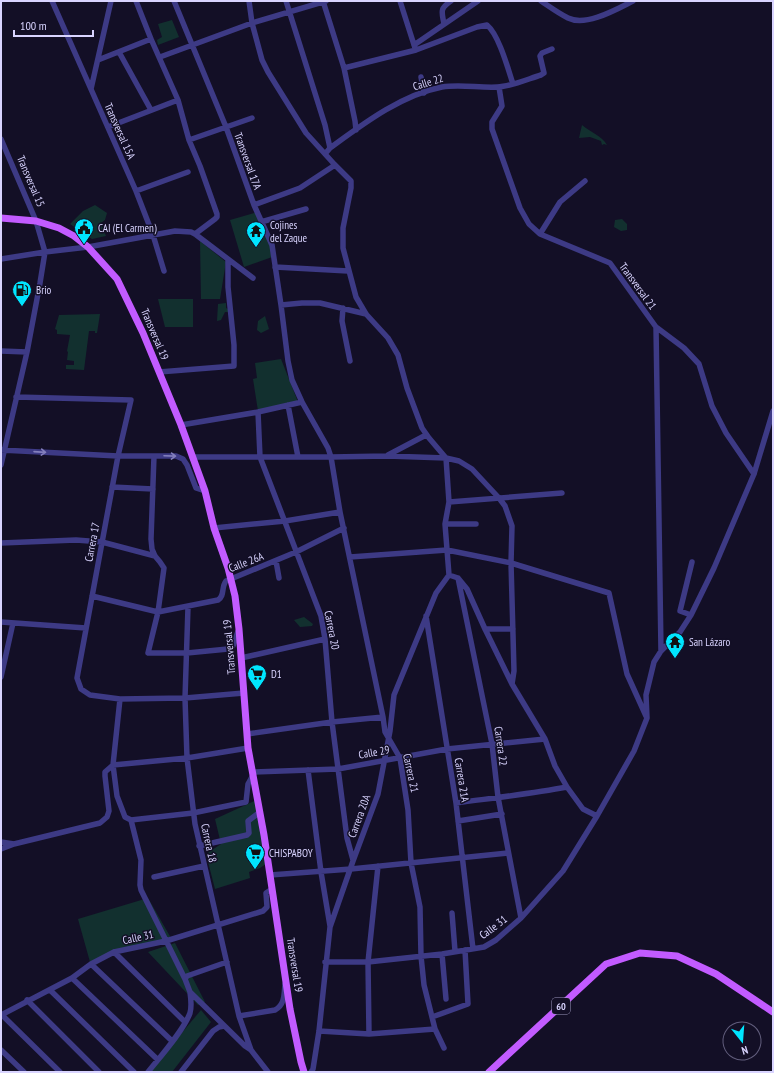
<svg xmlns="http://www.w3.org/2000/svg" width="774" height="1073" font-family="'PT Sans Narrow',sans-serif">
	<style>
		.green { fill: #12302f }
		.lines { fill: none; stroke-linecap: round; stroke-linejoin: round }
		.minor { stroke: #3d3a85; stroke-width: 5.5 }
		.major { stroke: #c25bff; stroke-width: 7 }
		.oneway { stroke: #837fbc }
		.labels { text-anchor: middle; stroke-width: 3; stroke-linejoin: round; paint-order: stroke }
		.shield { fill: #130f26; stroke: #9e99be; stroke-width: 1 }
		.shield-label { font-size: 10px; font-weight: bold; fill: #d9d4ff }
		.street-label { font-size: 11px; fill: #d9d4ff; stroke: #130f26 }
		.poi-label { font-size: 11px; fill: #d9d4ff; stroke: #130f26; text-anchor: start }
	</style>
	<rect width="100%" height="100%" fill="#130f26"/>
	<path class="green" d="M172 20 179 37 158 45 157 40 162 37 158 24Z
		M582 125C590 132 602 136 607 145L604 144 602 145 601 141 590 137 579 138Z
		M95 205 107 213 105 220 101 223 106 236 92 239 70 224 83 211Z
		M258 212 275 256 244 267 230 220Z
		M622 219 627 224V230L621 231 614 227 615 220Z
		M200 241 226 262 220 299H201Z
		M158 299H193V327H165Z
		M226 303V308L228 309V312H225L221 320 217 321 218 304Z
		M100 314 97 333H95V331H89L84 370 66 369V365H74V361L67 360 68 352 67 351 70 335 57 334V330L55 329 59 315Z
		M265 316 269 329 261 333 257 330 258 321Z
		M281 359 298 402 258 411 253 379 257 378 255 363Z
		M304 617 313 624 312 626 300 627 294 620Z
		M259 799 269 862 260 868 249 872 250 878 215 889 206 854 221 844 215 819Z
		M148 898 171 938 90 962 78 919Z
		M175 943 205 1002 198 1005 148 952Z
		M201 1010 211 1022 172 1072H149Z"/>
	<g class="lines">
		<path class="minor" d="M52 1 136 191 153 235 164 271
			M136 1 151 39 178 100 189 140 200 166 217 214V217L215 219 195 234
			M174 1 226 127 254 205 272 245 281 305 288 361 292 380 302 402 328 448 331 457 340 512 383 717 385 732 400 758 408 810 411 863 420 907 421 956 424 985 435 1029 444 1048
			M249 1 252 23 262 60 268 72 306 133 335 165 351 181V188L343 228V248L356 297 366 314 388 338 398 355 407 388 422 428 429 438 446 458
			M286 1 325 125 330 148
			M323 1 344 68 355 121 356 130
			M400 1 415 48
			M541 1C550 7 558 13 568 18 586 27 617 9 633 1
			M444 24C442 12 439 9 451 1
			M414 45 478 1
			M119 52 151 110
			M160 57 252 23 326 1
			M98 60 151 39
			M344 68 416 50 477 27 487 25C499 35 508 69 513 84
			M421 77 424 93
			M499 87 502 106 492 122V129L520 208 529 224 540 234 610 263 656 327 684 348 699 364 712 406 726 433 754 474
			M91 89 111 1
			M108 127 178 100
			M1 139 36 221 45 252 40 283 27 352 1 465
			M189 140 252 118
			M325 154 330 148C363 124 401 95 442 87 460 84 479 88 497 87 510 87 528 79 541 75L544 73 540 56 542 53 552 49
			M136 191 188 172
			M254 205 300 188 335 165
			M261 222 306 209
			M540 234 560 202 585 181
			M1 259 45 252 88 247 175 231 191 232 195 234 253 278
			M275 267 348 271
			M281 305 302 303H320L366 314
			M343 308 342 321 350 361
			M656 327 661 651
			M1 351 27 352
			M159 372 234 366V345L228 287V260
			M16 397 131 400 118 456 77 678 81 689 90 695 120 699 185 698 244 693
			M288 405 298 457
			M258 412 260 457 321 616 325 639 332 722 347 838 353 860
			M181 425 258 412 302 402
			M1 450 118 456H176L183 459 187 465 196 488 205 491
			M388 455 426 435
			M154 456 151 539 152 549 155 556 160 562 164 568 158 612 148 653H187L228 649 233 646 238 631
			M192 457H331L387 456 446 458 459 461 472 469 499 498 505 506 512 526 511 563 514 671 512 684
			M446 458 449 502 445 524 449 575
			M112 487 153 489
			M449 502 562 493
			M445 524H476
			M214 528 285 521 340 512
			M1 543 76 540 102 542 155 556
			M350 557 447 550 511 563 609 593 627 674 646 716
			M276 561 279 578
			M449 575 458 578 467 589 485 629 512 684 545 739 555 766 567 787 583 809 597 816
			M458 578 492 744 498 797 521 918
			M92 596 158 612 218 600C225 596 221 587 226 581L296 552 344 528
			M188 607 185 698 187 758 195 824 239 1016 251 1050 268 1072
			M691 615 680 611 692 562
			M426 616 456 803 473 949
			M1 622 86 628
			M485 629H513
			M241 658 325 639
			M1 677 13 623
			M120 699 113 765 117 796 125 817 131 820 193 813 246 802 248 784 253 775
			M247 734 332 722 383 717
			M308 770 321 872 330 926
			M253 772 338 769 447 749 545 739
			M456 803C493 798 530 794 567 787
			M131 820 141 860 140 885 141 890 185 979
			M458 821 502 814
			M1 842 14 844
			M199 846 247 835 249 833 248 821 260 812
			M1 849 14 844 100 823 107 817 109 811 105 776V772L113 765 187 758 248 748
			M270 875 351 869 508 853
			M154 877 204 866
			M452 913 455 951
			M114 952 185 1022
			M442 954 446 999
			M325 962H368L442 954 484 947 496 940 521 918 563 871 597 816 634 751 647 718 646 695 654 662 661 651 680 632 691 615 714 568 754 474 773 411
			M91 964 172 1041
			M72 978 157 1059
			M50 990 134 1072
			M190 992 185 979 187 976 227 962
			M27 1000 99 1072
			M1 1015 72 978 91 964 114 952 166 941 263 911 267 907 266 893 272 889
			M2 1015 60 1072
			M239 1016 275 1010C285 1005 284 994 285 984
			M432 1017 468 1004 465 950
			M319 1031 369 1034 435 1029
			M369 1034 368 962 378 866
			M1 1050 24 1072
			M148 1072C160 1057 184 1030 190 1013 192 1006 191 999 190 992L245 1046 251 1050
			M181 1072 213 1031 219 1027 224 1026
			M311 1072 313 1069 319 1031 330 927 353 861 378 794 390 731 394 695 436 593 449 575"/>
		<path class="major" d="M1 218 36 221 59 228 74 236 88 247 117 279 143 333 181 425 205 491 214 528 228 568 235 596 239 629 248 748 264 835 290 1009 301 1062 304 1072
			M489 1072 606 964 640 953 677 956 716 974 773 1012"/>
	</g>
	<defs><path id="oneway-shaft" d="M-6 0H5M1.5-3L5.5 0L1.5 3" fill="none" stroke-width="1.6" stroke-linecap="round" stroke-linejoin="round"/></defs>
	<g class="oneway">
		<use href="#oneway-shaft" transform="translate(40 452) rotate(4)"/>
		<use href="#oneway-shaft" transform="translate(170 456) rotate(2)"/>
	</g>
	<defs>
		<g id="civic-pin" transform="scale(1)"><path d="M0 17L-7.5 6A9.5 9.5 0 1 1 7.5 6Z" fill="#00e5ff" stroke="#130f26"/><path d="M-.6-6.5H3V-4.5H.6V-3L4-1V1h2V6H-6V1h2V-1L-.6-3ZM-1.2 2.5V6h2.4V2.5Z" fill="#111"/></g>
		<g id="temple-pin" transform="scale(1)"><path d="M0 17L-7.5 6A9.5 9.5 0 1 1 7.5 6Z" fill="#00e5ff" stroke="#130f26"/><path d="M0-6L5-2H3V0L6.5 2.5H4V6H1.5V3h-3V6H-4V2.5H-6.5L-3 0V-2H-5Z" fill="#111"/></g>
		<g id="fuel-pin" transform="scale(1)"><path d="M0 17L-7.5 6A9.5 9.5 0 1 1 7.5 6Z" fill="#00e5ff" stroke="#130f26"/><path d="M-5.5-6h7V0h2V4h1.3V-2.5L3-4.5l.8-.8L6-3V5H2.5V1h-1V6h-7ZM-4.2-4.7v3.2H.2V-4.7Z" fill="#111"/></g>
		<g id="supermarket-pin" transform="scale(1)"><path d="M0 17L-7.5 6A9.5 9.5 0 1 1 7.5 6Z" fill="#00e5ff" stroke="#130f26"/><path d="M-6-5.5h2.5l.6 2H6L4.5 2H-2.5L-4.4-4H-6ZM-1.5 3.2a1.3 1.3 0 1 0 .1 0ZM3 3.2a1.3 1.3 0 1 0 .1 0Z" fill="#111"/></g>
	</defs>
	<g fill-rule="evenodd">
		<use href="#civic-pin" x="84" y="228"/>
		<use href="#temple-pin" x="256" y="231"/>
		<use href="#fuel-pin" x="22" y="290"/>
		<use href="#temple-pin" x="675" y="642"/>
		<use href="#supermarket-pin" x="257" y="674"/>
		<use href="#supermarket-pin" x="255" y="853"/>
	</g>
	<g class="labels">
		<rect class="shield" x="552" y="998" width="18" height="16" rx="3"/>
		<g class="shield-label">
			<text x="561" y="1010">60</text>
		</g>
		<g class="street-label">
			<text transform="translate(428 82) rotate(-17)" y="4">Calle 22</text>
			<text transform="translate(120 131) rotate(66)" y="4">Transversal 15A</text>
			<text transform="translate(248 161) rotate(70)" y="4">Transversal 17A</text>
			<text transform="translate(31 181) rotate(67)" y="4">Transversal 15</text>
			<text transform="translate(638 286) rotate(54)" y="4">Transversal 21</text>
			<text transform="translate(155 334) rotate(67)" y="4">Transversal 19</text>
			<text transform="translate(92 542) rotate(-79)" y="4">Carrera 17</text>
			<text transform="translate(246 562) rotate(-21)" y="4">Calle 26A</text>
			<text transform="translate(332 630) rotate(79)" y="4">Carrera 20</text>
			<text transform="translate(229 647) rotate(-95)" y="4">Transversal 19</text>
			<text transform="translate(501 746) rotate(82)" y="4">Carrera 22</text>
			<text transform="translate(374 752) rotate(-10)" y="4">Calle 29</text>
			<text transform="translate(411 773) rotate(78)" y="4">Carrera 21</text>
			<text transform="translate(462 780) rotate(81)" y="4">Carrera 21A</text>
			<text transform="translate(359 816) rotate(-70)" y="4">Carrera 20A</text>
			<text transform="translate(209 843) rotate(78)" y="4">Carrera 18</text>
			<text transform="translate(493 927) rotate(-37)" y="4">Calle 31</text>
			<text transform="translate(138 937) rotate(-12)" y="4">Calle 31</text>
			<text transform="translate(295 965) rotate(81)" y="4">Transversal 19</text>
		</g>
		<g class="poi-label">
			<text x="270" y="229">Cojines<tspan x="270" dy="13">del Zaque</tspan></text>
			<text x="98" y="232">CAI (El Carmen)</text>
			<text x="36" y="294">Brio</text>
			<text x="689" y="646">San Lázaro</text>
			<text x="271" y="678">D1</text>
			<text x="269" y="857">CHISPABOY</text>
		</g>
	</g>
	<rect width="774" height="1073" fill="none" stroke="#d9d4ff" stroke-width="4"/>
	<g transform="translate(742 1041) rotate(163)"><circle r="19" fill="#130f26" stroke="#625e7d"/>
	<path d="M0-3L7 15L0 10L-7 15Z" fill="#00e5ff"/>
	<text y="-6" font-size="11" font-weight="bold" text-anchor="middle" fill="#d9d4ff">N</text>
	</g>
	<path d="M14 30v6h79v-6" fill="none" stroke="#d9d4ff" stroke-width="2"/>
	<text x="20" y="30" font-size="12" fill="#d9d4ff" stroke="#130f26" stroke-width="3" paint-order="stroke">100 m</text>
</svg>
